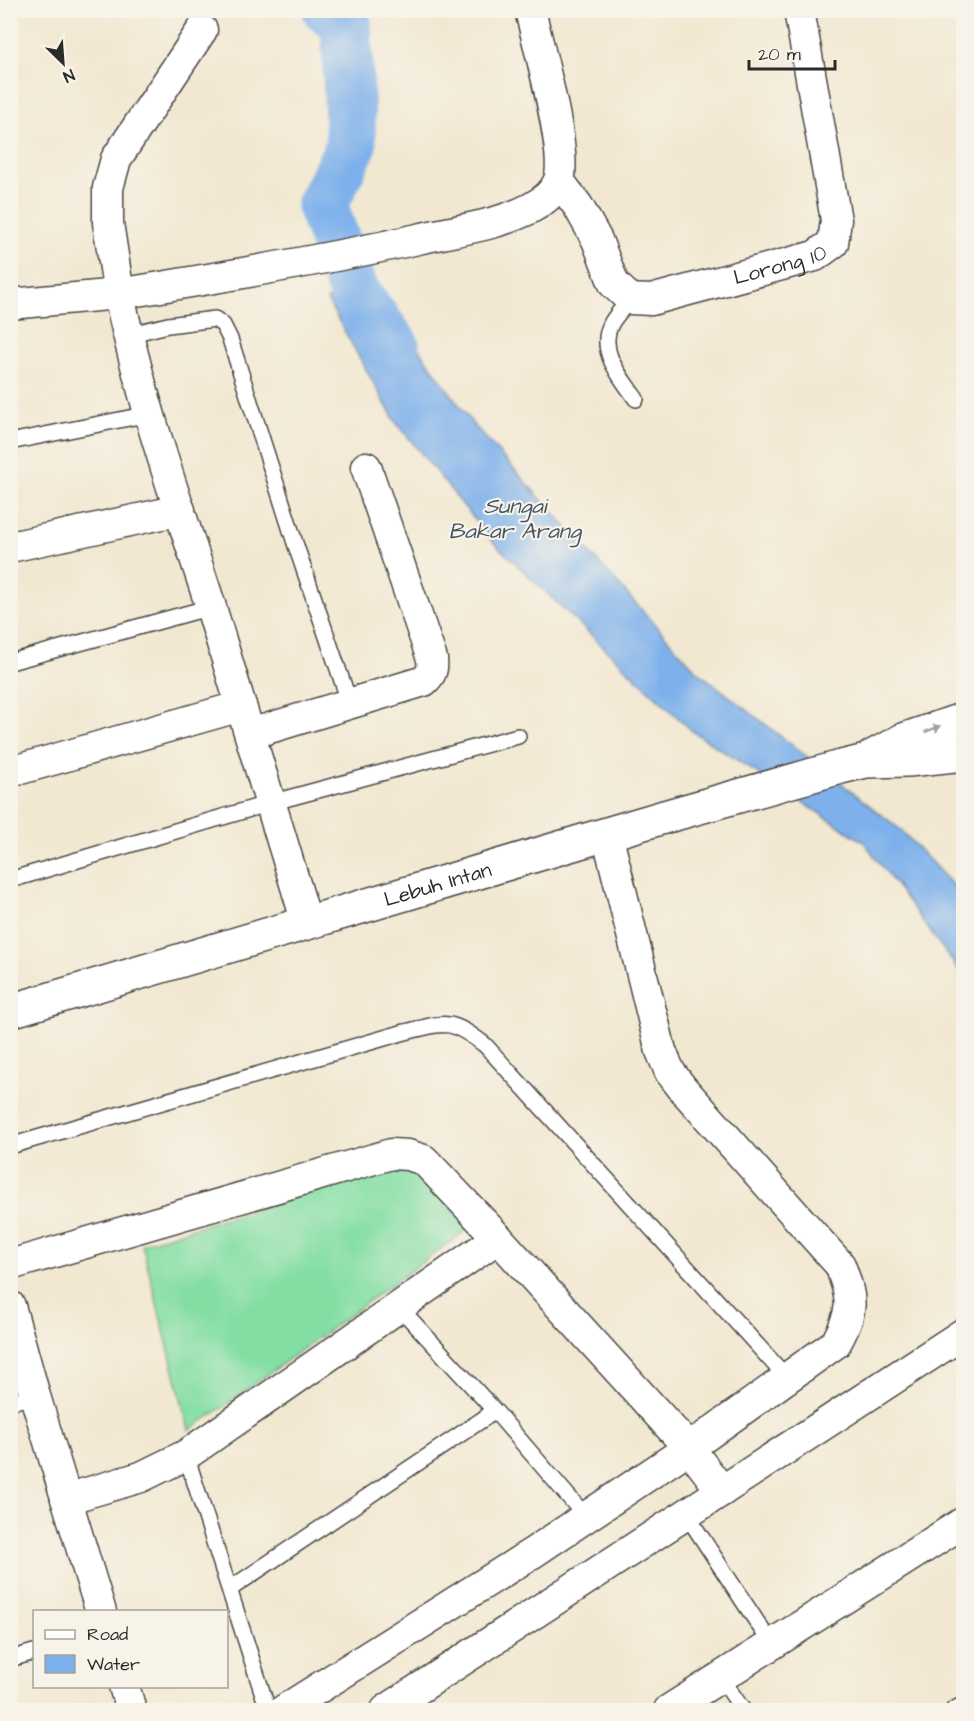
<svg xmlns="http://www.w3.org/2000/svg" width="974" height="1721" font-family="'Architects Daughter',sans-serif">
	<style>
		.garden { fill: #83dea4; stroke: #578468; stroke-width: 1.5 }
		.water { fill: #7eb1eb; stroke: #546e8b; stroke-width: 1.5 }
		.lines { fill: none; stroke-linecap: round; stroke-linejoin: round }
		.river { stroke: #7eb1eb; stroke-width: 51 }
		.service-casing { stroke: #494744; stroke-width: 18 }
		.minor-casing { stroke: #494744; stroke-width: 33 }
		.secondary-casing { stroke: #494744; stroke-width: 36 }
		.service { stroke: #fff; stroke-width: 15 }
		.minor { stroke: #fff; stroke-width: 30 }
		.secondary { stroke: #fff; stroke-width: 33 }
		.oneway { fill: #a0a0a0 }
		.labels { text-anchor: middle; stroke-width: 4.5; stroke-linejoin: round; paint-order: stroke }
		.street-label { font-size: 21px; fill: #2b2b2b; stroke: #f7f3e8 }
		.water-label { font-size: 22px; font-style: italic; fill: #445365; stroke: #f7f3e8 }
	</style>
	<rect width="100%" height="100%" fill="#f7f3e8"/>
	<filter id="ink" filterUnits="userSpaceOnUse"><feTurbulence type="fractalNoise" baseFrequency=".0167" numOctaves="2"/><feDisplacementMap in="SourceGraphic" scale="12" xChannelSelector="R" yChannelSelector="G"/><feConvolveMatrix kernelMatrix="1 2 1 2 8 2 1 2 1" color-interpolation-filters="sRGB"/></filter>
	<filter id="wash" filterUnits="userSpaceOnUse"><feTurbulence type="fractalNoise" baseFrequency=".008" numOctaves="4" result="noise"/><feDisplacementMap in="SourceGraphic" scale="24" xChannelSelector="R" yChannelSelector="G"/><feGaussianBlur stdDeviation="1.35" result="paint"/><feColorMatrix in="noise" values="0 0 0 0 0 0 0 0 0 0 0 0 0 0 0 0 0 1.4 0 .05"/><feComposite in="paint" operator="in"/></filter>
	<g filter="url(#wash)">
		<rect width="100%" height="100%" fill="#f2e8d1"/>
		<path class="garden" d="M402 1168 424 1176 469 1228 219 1410 189 1430 142 1244 383 1169Z"/>
		<path class="water" d="M371 283 472 423 697 671 901 830 963 896V976L864 842 692 731 492 541 395 421 327 300Z"/>
		<g class="lines">
			<path class="river" d="M328 10 346 23 351 146 322 205 353 290 394 346"/>
		</g>
	</g>
	<g filter="url(#ink)">
		<g class="lines">
			<g class="service-casing">
				<path id="service" d="M630 299C624 307 617 314 612 322 596 350 621 377 636 399
					M127 335 168 325 215 319 223 325 230 339 295 543 350 704
					M10 442 149 414
					M10 662 211 607
					M10 880 270 803 518 736
					M10 1146 405 1032C447 1022 449 1018 485 1045L787 1378
					M400 1308 495 1411 586 1517
					M10 1402 35 1396
					M186 1455 268 1710
					M686 1514 772 1645
					M230 1589 495 1411
					M10 1659 34 1652
					M721 1678 743 1710
					M953 1710 964 1704"/>
			</g>
			<g class="minor-casing">
				<g id="minor">
					<path id="s1" d="M559 181 578 206 597 240 614 284 630 299 651 300 815 256 833 243 836 220 799 10"/>
					<path d="M10 304 119 294 108 223V188L116 159 202 30"/>
					<path d="M10 547 180 510"/>
					<path d="M250 734 424 681C432 674 433 669 432 659L366 467"/>
					<path d="M10 772 241 706"/>
					<path d="M307 923C274 817 243 710 210 604 177 502 141 400 119 294 219 277 319 261 418 239 455 230 497 226 531 208 542 202 555 192 559 180 568 151 538 45 530 10"/>
					<path d="M10 1265 391 1154 408 1155 424 1160 498 1238 689 1448 722 1491"/>
					<path d="M10 1306 35 1396 101 1612"/>
					<path d="M66 1499 141 1477 186 1455 498 1238"/>
					<path d="M124 1686 131 1710"/>
					<path d="M284 1710 534 1552 689 1448 836 1343C854 1310 853 1300 840 1265L683 1089 670 1072 661 1051 607 834"/>
					<path d="M386 1710 964 1333"/>
					<path d="M669 1710 964 1522"/>
				</g>
			</g>
			<g class="secondary-casing">
				<g id="secondary">
					<path d="M872 757 903 740 964 719"/>
					<path id="s2" d="M10 1011 664 817 841 767 866 761 908 760 964 754"/>
				</g>
			</g>
			<use href="#service" class="service"/>
			<use href="#minor" class="minor"/>
			<use href="#secondary" class="secondary"/>
		</g>
		<defs><path id="oneway-solid" d="M-6-.8H1V-3.2L6.5 0L1 3.2V.8H-6Z" transform="scale(1.5)"/></defs>
		<use class="oneway" href="#oneway-solid" transform="translate(933 729) rotate(-20)"/>
	</g>
	<g class="labels">
		<g class="street-label">
			<text dy="7" stroke="none"><textPath href="#s1" startOffset="294">Lorong 10</textPath></text>
			<text dy="7" stroke="none"><textPath href="#s2" startOffset="446">Lebuh Intan</textPath></text>
		</g>
		<g class="water-label">
			<text x="515" y="513">Sungai<tspan x="515" dy="25">Bakar Arang</tspan></text>
		</g>
	</g>
	<rect width="974" height="1721" fill="none" stroke="#f7f3e8" stroke-width="36"/>
	<rect x="33" y="1610" width="195" height="78" fill="#f7f3e8" stroke="#a5a39c" stroke-width="1.5"/>
	<rect x="45" y="1630" width="30" height="9" fill="#ffffff" stroke="#a5a39c" stroke-width="1.5"/>
	<text x="87" y="1640" font-size="18" fill="#2b2b2b">Road</text>
	<rect x="45" y="1655" width="30" height="18" fill="#7eb1eb" stroke="#a5a39c" stroke-width="1.5"/>
	<text x="87" y="1670" font-size="18" fill="#2b2b2b">Water</text>
	<g transform="translate(63 63) rotate(155)" stroke="#f7f3e8" stroke-width="4.5" paint-order="stroke">
	<path d="M0-4.5L10 22L0 15L-10 22Z" fill="#2b2b2b"/>
	<text y="-9" font-size="16" font-weight="bold" text-anchor="middle" fill="#2b2b2b">N</text>
	</g>
	<path d="M749 60v9h86v-9" fill="none" stroke="#2b2b2b" stroke-width="3"/>
	<text x="758" y="60" font-size="18" fill="#2b2b2b" stroke="#f7f3e8" stroke-width="4.5" paint-order="stroke">20 m</text>
</svg>
